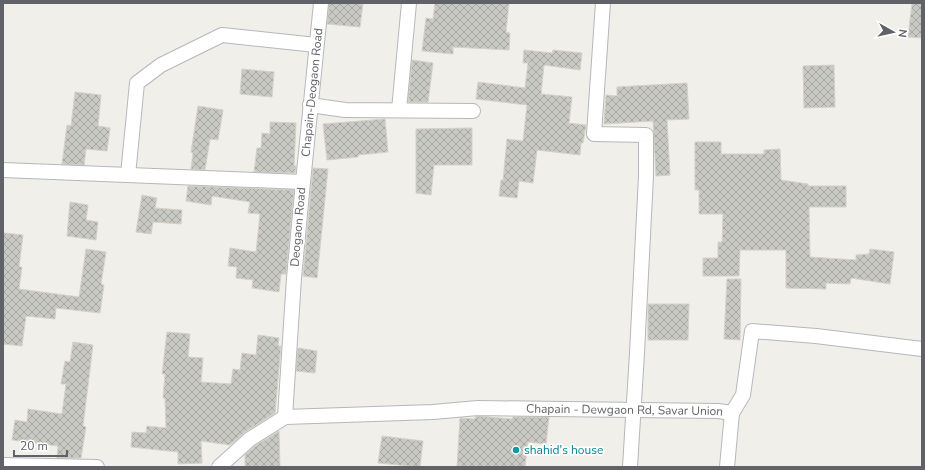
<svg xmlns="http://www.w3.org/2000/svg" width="925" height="470" font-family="'Nunito Sans',sans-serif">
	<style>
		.building { fill: url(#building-cross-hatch); stroke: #d5d2c7 }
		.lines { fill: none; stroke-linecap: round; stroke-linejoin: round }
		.minor-casing { stroke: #b5b7bc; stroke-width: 16 }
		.minor { stroke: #fff; stroke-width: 14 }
		.culture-dot { fill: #0f9aa8; stroke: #fff; stroke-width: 1.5 }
		.labels { text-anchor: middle; stroke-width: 3.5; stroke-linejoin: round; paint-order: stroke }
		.street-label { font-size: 12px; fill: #606267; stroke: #fff }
		.culture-label { font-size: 12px; fill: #0d838f; stroke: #fff; text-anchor: start }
	</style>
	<defs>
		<pattern id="building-cross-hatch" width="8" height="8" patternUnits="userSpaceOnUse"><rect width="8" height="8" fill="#c9c9c3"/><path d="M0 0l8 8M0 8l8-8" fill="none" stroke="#a7a7a2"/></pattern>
	</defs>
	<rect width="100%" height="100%" fill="#f0efe9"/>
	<path class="building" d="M329 3H363L360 27 327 24Z
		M435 3H509L506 32 510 33 509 50 453 47V54L422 51 426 18 433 19Z
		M912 3H922V38L908 37Z
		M524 50 552 53 553 50 582 53 580 70 544 65 541 94 572 97 569 123 586 125 583 143H581L580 155 537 150 533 183 519 181 517 198 499 196 501 180H503L507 139 523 141 527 105 476 99 478 82 525 88 528 63H523Z
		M412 60 433 63 428 102H408Z
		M834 65 835 107 804 108 803 66Z
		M242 69 274 72 272 97 240 94Z
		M687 83 689 119 667 120 670 175 656 176 653 121 604 124 606 95 617 96V87Z
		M75 92 101 95 98 126 110 128 107 151 86 149 84 165 62 164 67 125 71 126Z
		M198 106 223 110 218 140 210 139 205 170 191 169 193 153 191 152Z
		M385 119 388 152 358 155V157L327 160 323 124Z
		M270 122 296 123 294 166H296L295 173 254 172 257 148H261L262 133 270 134Z
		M472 128V165H434L431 195 416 193V129Z
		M695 142H721V154H764V150L780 149 781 180 808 184V186H846V207H809L810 257 856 260V255L869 254 870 249 894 252 890 284 851 278 850 284 826 283V289L786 288V250H740L739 276H703V258H718V242H722L723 214H699V190H695Z
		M313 168 328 169 317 278 303 276Z
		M188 186 294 190 286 274H281L279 292 252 288 253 280 236 278 237 267 228 266 230 248 256 252 260 214 248 213 250 202 212 196 211 205 186 201Z
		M142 195 157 198 155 208 182 210 181 224 153 222 151 234 136 232Z
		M70 202 88 205 86 220 98 222 96 240 67 236Z
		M4 233 23 235 19 267H22L19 289 79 297 86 249 106 252 101 284 104 285 100 313 56 308 55 319 26 316 22 346 3 344V243Z
		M727 279H741L740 340 724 339Z
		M648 304H689L688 340H648Z
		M167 332 190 334 188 357 203 358 201 382 231 384 233 369 240 370 242 353 256 355 258 335 279 338 278 346H281L275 413 245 432 230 445 201 441 202 463 178 464V452L131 447 132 432 146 433 147 426 166 428 165 398H163L165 374H162Z
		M73 342 93 345 83 426 86 427 83 445 81 458H57L58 446 12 440 15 420 27 422 28 409 62 414 66 384H61L65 361 70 362Z
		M298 348 317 351 315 373 296 371Z
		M478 416 512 419 513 417H549L546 444 528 442 525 467H457L460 418 475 419V417Z
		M279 431 280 467H245V455L255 446Z
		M382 436 423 441 420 467 378 463Z"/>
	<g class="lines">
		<g class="minor-casing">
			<g id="minor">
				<path d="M603 3 594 134 646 135V176L637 353 630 467"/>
				<path d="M310 105 345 110 473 111"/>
				<path d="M399 110 409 3"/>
				<path d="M3 170 303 182 294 278 285 417"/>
				<path d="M128 175 137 83 161 65 222 35 316 45"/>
				<path id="s1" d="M303 182 321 3"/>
				<path d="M3 465 97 467"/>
				<path id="s2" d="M219 467 250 439 285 417 433 412 478 408 718 411 732 413 743 395 752 331 816 336 922 349"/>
				<path d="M727 467 732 413"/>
			</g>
		</g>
		<use href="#minor" class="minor"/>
	</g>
	<circle class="culture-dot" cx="516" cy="450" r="4"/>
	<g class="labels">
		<g class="street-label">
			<text dy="4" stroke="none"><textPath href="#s1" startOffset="90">Chapain-Deogaon Road</textPath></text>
			<text transform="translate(298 227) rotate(-85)" y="4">Deogaon Road</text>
			<text dy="4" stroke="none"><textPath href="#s2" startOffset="423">Chapain - Dewgaon Rd, Savar Union</textPath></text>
		</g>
		<g class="culture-label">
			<text x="524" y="454">shahid's house</text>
		</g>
	</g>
	<rect width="925" height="470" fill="none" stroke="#606267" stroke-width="8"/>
	<g transform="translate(893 32) rotate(98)" stroke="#ffffff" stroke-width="3" paint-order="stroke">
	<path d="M0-3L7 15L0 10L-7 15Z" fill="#606267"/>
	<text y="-6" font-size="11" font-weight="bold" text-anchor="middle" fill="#606267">N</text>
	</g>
	<path d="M14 450v6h53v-6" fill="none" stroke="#606267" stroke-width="2"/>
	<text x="20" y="450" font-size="12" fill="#606267" stroke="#ffffff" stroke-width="3" paint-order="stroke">20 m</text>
</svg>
